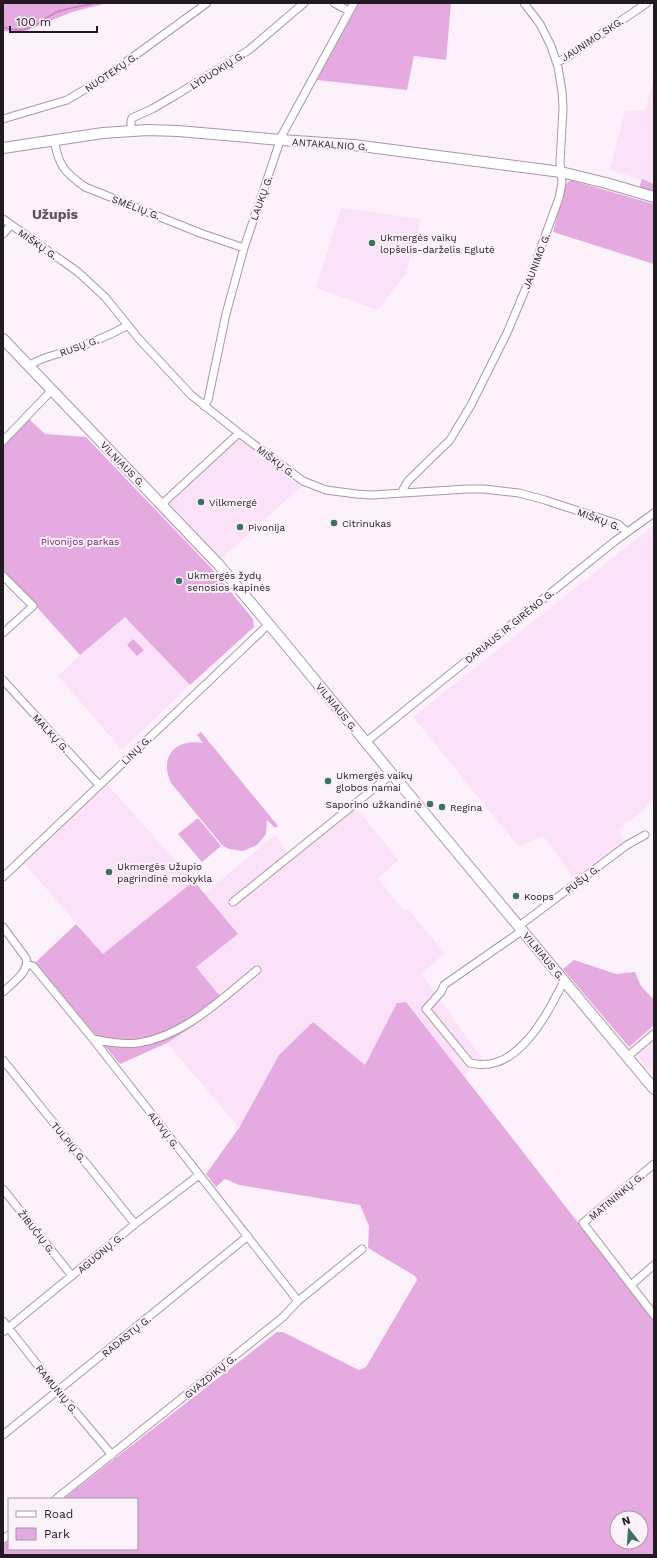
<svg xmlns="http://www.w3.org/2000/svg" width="657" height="1558" font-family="'Work Sans',sans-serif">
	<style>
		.built { fill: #fce2f9 }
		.green { fill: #e5abe0; fill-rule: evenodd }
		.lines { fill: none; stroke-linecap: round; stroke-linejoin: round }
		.stream { stroke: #c881c3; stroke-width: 1.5 }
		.minor-casing { stroke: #a997a7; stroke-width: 9 }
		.primary-casing { stroke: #a997a7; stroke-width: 12 }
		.minor { stroke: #fff; stroke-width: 7 }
		.primary { stroke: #fff; stroke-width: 10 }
		.poi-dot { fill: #3a745e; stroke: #fdf1fc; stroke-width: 1.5 }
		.labels { text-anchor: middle; stroke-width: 4; stroke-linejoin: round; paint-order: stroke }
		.street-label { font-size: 10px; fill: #221a21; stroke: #fdf1fc }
		.poi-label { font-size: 10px; fill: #221a21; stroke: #fdf1fc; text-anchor: start }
		.park-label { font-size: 10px; fill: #6e196c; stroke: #fdf1fc }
		.district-label { font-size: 14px; font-weight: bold; fill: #625160; stroke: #fdf1fc }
	</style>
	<rect width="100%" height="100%" fill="#fdf1fc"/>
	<path class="built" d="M654 79V184L610 170 625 111 645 110Z
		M341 208 421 219 406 273 378 310 316 288Z
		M234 434 303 485 211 568 152 506Z
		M654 525V799L645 807 646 808 619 830 626 844 576 880 543 836 518 846 413 717Z
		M125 617 190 685 122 750 58 676 80 655Z
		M105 782 194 881 103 954 24 863Z
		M355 807 399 860 378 878 403 910 408 909 445 953 422 974 483 1060 463 1075 406 1002 397 1003 366 1065 279 1055 239 1128 167 1043 193 1026 195 967 238 934 205 893 275 835 292 858Z
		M654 1025V1076L629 1047Z"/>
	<path class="green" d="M3 3H107L72 12 23 32 3 31Z
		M359 3H451L446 60 414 56 407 90 317 80Z
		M642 179 654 184V192L639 188Z
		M570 180 654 204V264L553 232 565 186Z
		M29 419 45 434 86 437 211 568 253 619 254 627 190 685 125 617 80 655 34 604 3 573V446Z
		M133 639 144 650 137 656 127 645Z
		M201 732 278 826 275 828 267 820 266 834 257 845 243 851 229 849 222 845 171 783C159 757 175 738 203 743L197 735Z
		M198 818 221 846 202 862 178 834Z
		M194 881 238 934 196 967 224 1001 193 1026 167 1043 120 1064 35 963 76 924 103 954Z
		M574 960 616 974 635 972 641 986 654 1000V1025L629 1047 563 969Z
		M406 1002 654 1320V1555H3V1544L9 1540V1549H137V1499H63L277 1332H283L359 1370 366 1367 417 1280 415 1276 368 1248 369 1226 360 1205 239 1185 225 1179 216 1187 206 1174 239 1128 279 1055 313 1022 365 1065 397 1003ZM617 1518H641V1542H617Z"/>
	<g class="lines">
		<path class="stream" d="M3 27C27 36 36 23 55 13 65 8 83 6 95 3"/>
		<g class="minor-casing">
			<path id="minor" d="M334 3 349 11
				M557 62 566 58 647 3
				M3 119 67 100 104 78 207 3
				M131 130V121L132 118 152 109 176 95 249 50 304 3
				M54 140C59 166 63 171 85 187L200 233 244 248
				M3 219 78 272 105 297 139 339 191 395 239 433 303 481 326 490 356 494 372 495 467 489H484L519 493 545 500 618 524 627 532
				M3 234 11 225
				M29 366C39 358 52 356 64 352 85 345 108 337 128 325
				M204 406 208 400 226 314 244 248 282 135 354 3
				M3 441 52 390
				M401 493 408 481 450 440 471 405 507 333 528 283 559 198 562 183 560 162 563 108 562 91 558 67 551 46 540 24 524 3
				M162 504 239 433
				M3 576 33 606 3 633
				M3 680 99 785
				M366 742 615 541 654 513
				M3 877 269 624
				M233 902 392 774
				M519 926 627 845 645 835
				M3 927 26 958C30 972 12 983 3 992
				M523 930 444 985 441 992 426 1009 470 1063C517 1075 546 1016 564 981
				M27 964 33 966 93 1039 298 1301
				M93 1039C107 1042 123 1045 138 1043 185 1036 222 998 257 970
				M627 1057 654 1034
				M3 1060 135 1224
				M654 1164 583 1223 654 1315
				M3 1189 72 1276
				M631 1285 654 1265
				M3 1321 58 1391 112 1455
				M3 1332 135 1224 199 1175
				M3 1435 248 1236
				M56 1499 283 1317 298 1301 362 1249
				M3 1539 9 1535"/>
		</g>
		<g class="primary-casing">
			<path id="primary" d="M3 148 103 133 147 130 178 131 281 140 354 145 561 172 606 183 654 197
				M3 339 219 565 277 634 392 774 654 1089"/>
		</g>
		<use href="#minor" class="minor"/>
		<use href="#primary" class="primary"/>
	</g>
	<g class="poi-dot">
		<circle cx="372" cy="243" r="4"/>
		<circle cx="201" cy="502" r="4"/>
		<circle cx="334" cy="523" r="4"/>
		<circle cx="240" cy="527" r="4"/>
		<circle cx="179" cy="581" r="4"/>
		<circle cx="328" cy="781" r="4"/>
		<circle cx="430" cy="804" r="4"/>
		<circle cx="442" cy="807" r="4"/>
		<circle cx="109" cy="872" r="4"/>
		<circle cx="516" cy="896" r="4"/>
	</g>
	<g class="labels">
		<g class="street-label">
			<text transform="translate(592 39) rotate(-33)" y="4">JAUNIMO SKG.</text>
			<text transform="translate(217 70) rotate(-32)" y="4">LYDUOKIŲ G.</text>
			<text transform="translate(111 72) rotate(-34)" y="4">NUOTEKŲ G.</text>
			<text transform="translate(330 144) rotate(4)" y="4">ANTAKALNIO G.</text>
			<text transform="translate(261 198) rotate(-70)" y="4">LAUKŲ G.</text>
			<text transform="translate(136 207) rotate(21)" y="4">SMĖLIŲ G.</text>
			<text transform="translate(38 244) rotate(35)" y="4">MIŠKŲ G.</text>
			<text transform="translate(536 261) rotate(-69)" y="4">JAUNIMO G.</text>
			<text transform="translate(79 346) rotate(-20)" y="4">RUSŲ G.</text>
			<text transform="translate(276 461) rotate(37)" y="4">MIŠKŲ G.</text>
			<text transform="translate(123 464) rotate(46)" y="4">VILNIAUS G.</text>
			<text transform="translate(599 519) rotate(21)" y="4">MIŠKŲ G.</text>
			<text transform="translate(509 626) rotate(-39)" y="4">DARIAUS IR GIRĖNO G.</text>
			<text transform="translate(337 707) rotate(51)" y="4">VILNIAUS G.</text>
			<text transform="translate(51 733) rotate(47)" y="4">MALKŲ G.</text>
			<text transform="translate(136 750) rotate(-44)" y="4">LINŲ G.</text>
			<text transform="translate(582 879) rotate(-37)" y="4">PUŠŲ G.</text>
			<text transform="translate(544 956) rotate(51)" y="4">VILNIAUS G.</text>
			<text transform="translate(164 1130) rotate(52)" y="4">ALYVŲ G.</text>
			<text transform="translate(69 1142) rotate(51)" y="4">TULPIŲ G.</text>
			<text transform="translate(616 1196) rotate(-40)" y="4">MATININKŲ G.</text>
			<text transform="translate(37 1232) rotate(52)" y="4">ŽIBUČIŲ G.</text>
			<text transform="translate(100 1253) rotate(-40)" y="4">AGUONŲ G.</text>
			<text transform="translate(126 1336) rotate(-39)" y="4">RADASTŲ G.</text>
			<text transform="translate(210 1376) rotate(-39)" y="4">GVAZDIKŲ G.</text>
			<text transform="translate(57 1389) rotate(51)" y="4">RAMUNIŲ G.</text>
		</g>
		<g class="poi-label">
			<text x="380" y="241">Ukmergės vaikų<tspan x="380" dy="12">lopšelis-darželis Eglutė</tspan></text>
			<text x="209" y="506">Vilkmergė</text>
			<text x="342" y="527">Citrinukas</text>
			<text x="248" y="531">Pivonija</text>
			<text x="187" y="579">Ukmergės žydų<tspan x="187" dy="12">senosios kapinės</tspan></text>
			<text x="336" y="779">Ukmergės vaikų<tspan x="336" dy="12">globos namai</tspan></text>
			<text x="422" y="808" text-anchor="end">Saporino užkandinė</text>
			<text x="450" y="811">Regina</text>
			<text x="117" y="870">Ukmergės Užupio<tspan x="117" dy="12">pagrindinė mokykla</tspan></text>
			<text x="524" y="900">Koops</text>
		</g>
		<g class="park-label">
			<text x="80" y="545">Pivonijos parkas</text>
		</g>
		<g class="district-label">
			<text x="55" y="219">Užupis</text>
		</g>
	</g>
	<rect width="657" height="1558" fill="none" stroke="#221a21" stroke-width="8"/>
	<rect x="8" y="1498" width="130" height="52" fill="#fdf1fc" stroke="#a59ba4"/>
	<rect x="16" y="1511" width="20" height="6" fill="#ffffff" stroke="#a59ba4"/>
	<text x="44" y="1518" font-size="12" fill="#221a21">Road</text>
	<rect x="16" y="1528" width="20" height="12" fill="#e5abe0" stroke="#a59ba4"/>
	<text x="44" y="1538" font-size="12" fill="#221a21">Park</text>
	<g transform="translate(629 1530) rotate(343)"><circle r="19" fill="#fdf1fc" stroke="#a59ba4"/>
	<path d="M0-3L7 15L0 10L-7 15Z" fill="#3a745e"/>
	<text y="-6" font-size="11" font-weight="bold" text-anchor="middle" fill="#221a21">N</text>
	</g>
	<path d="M10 26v6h87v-6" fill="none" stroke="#221a21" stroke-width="2"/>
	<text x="16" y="26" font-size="12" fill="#221a21" stroke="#fdf1fc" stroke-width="3" paint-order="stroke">100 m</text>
</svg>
